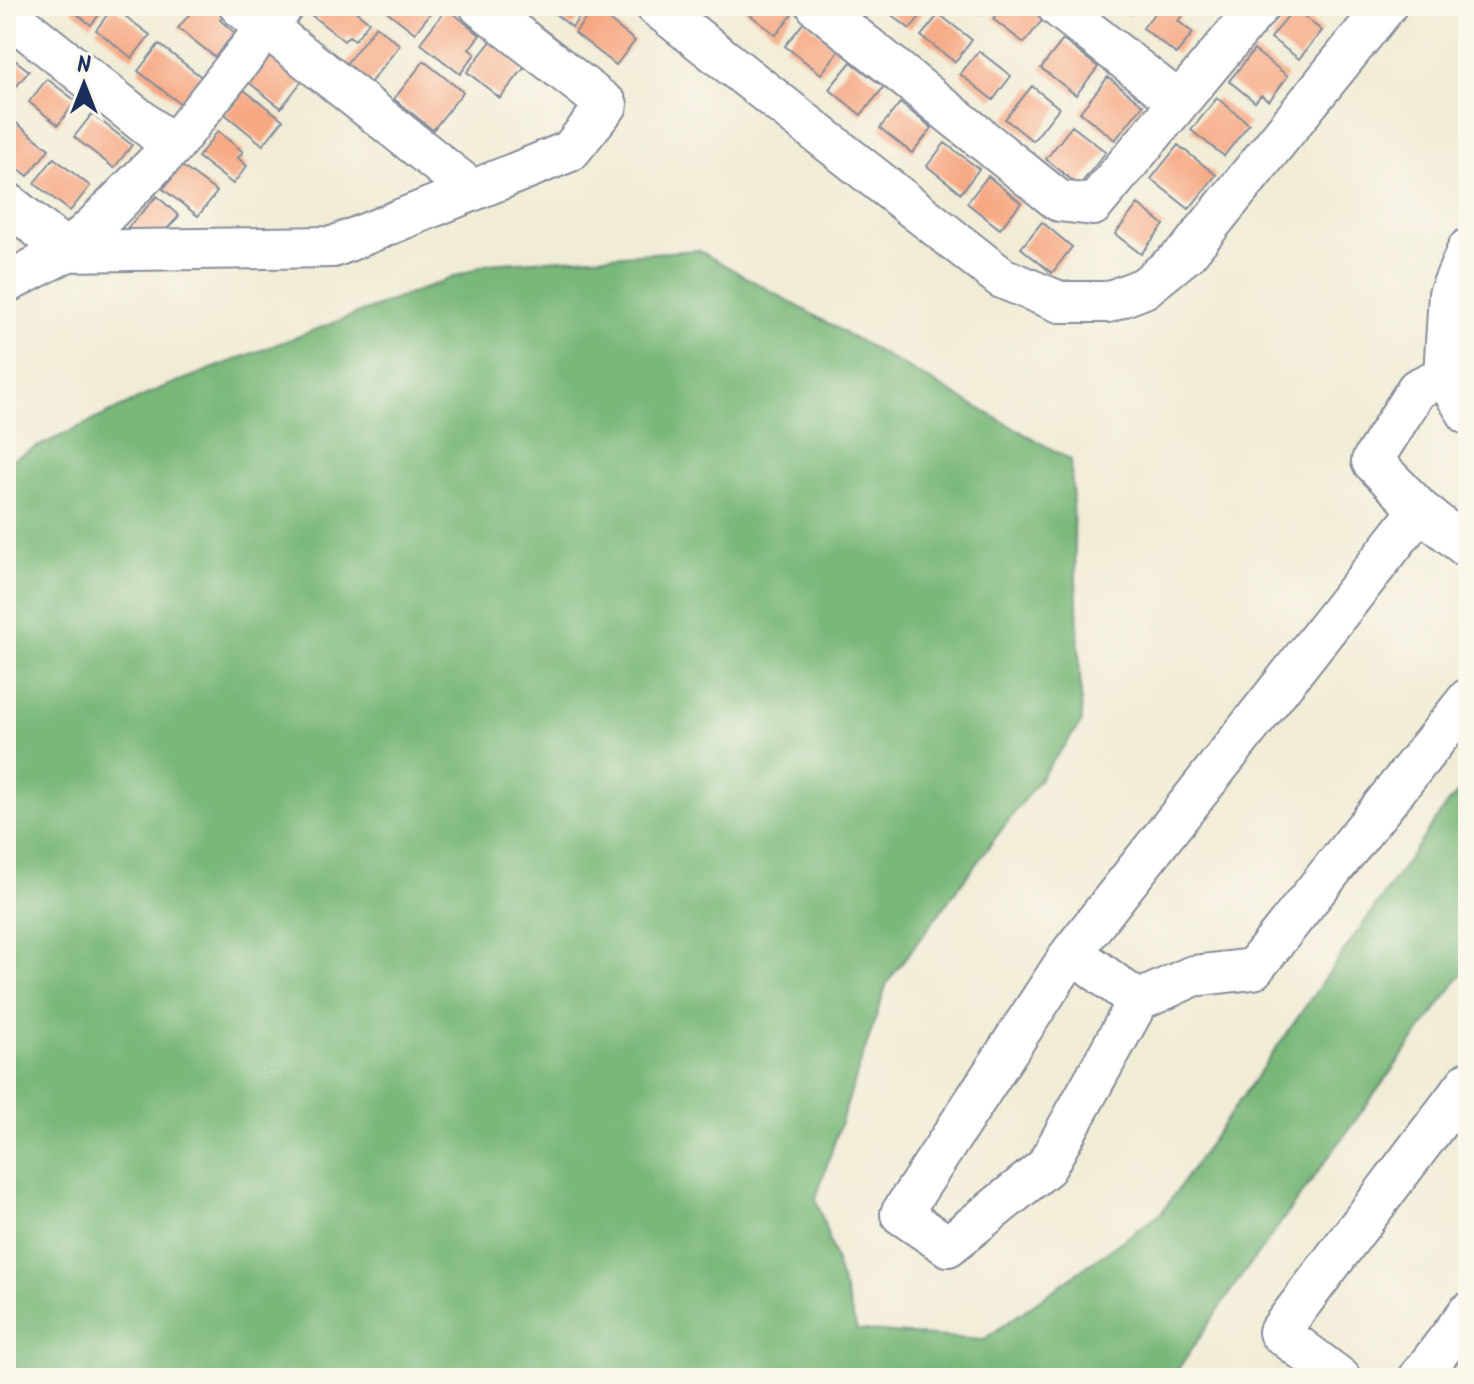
<svg xmlns="http://www.w3.org/2000/svg" width="1474" height="1384" font-family="Kalam,sans-serif">
	<style>
		.forest { fill: #79b879; stroke: #4a746c; stroke-width: 2 }
		.building { fill: #f6a883 }
		.lines { fill: none; stroke-linecap: round; stroke-linejoin: round }
		.minor-casing { stroke: #868e9a; stroke-width: 44 }
		.minor { stroke: #fff; stroke-width: 40 }
	</style>
	<rect width="100%" height="100%" fill="#fbf7ec"/>
	<filter id="ink" filterUnits="userSpaceOnUse"><feTurbulence type="fractalNoise" baseFrequency=".0125" numOctaves="2"/><feDisplacementMap in="SourceGraphic" scale="16" xChannelSelector="R" yChannelSelector="G"/><feConvolveMatrix kernelMatrix="1 2 1 2 8 2 1 2 1" color-interpolation-filters="sRGB"/></filter>
	<filter id="wash" filterUnits="userSpaceOnUse"><feTurbulence type="fractalNoise" baseFrequency=".006" numOctaves="4" result="noise"/><feDisplacementMap in="SourceGraphic" scale="32" xChannelSelector="R" yChannelSelector="G"/><feGaussianBlur stdDeviation="1.8" result="paint"/><feColorMatrix in="noise" values="0 0 0 0 0 0 0 0 0 0 0 0 0 0 0 0 0 1.4 0 .05"/><feComposite in="paint" operator="in"/></filter>
	<g filter="url(#wash)">
		<rect width="100%" height="100%" fill="#f1ecd5"/>
		<path class="forest" d="M698 250 1071 460 1082 722 887 983 816 1198 857 1330 983 1340 1161 1213 1447 804 1468 783V966L1233 1288 1172 1378H6V462L159 389 488 264Z"/>
		<g id="blocks">
			<path class="building" d="M67 6H106L91 25Z
				M196 6H212L224 15 220 20 235 33 215 57 178 28Z
				M308 6H349L369 22 355 40 349 36 344 41 305 10Z
				M380 6H436L415 33Z
				M545 6H588L572 27Z
				M739 6H789L795 11 776 35Z
				M880 6H928L910 29Z
				M971 6H991L983 15Z
				M1004 6H1029L1044 18 1024 43 993 19Z
				M1120 6H1137L1130 14Z
				M1160 6H1176L1185 12 1178 21 1193 33 1176 54 1143 28Z
				M113 7 150 35 132 58 96 30Z
				M447 8 480 35 469 49 475 54 460 74 420 43Z
				M594 8 635 41 616 65 575 33Z
				M1294 8 1322 31 1299 59 1271 38Z
				M939 14 972 40 955 62 921 36Z
				M805 21 840 49 821 74 785 46Z
				M376 26 400 45 366 88 342 69Z
				M492 40 525 67 500 98 467 72Z
				M1063 40 1098 67 1076 95 1041 68Z
				M159 44 204 79 183 106 138 71Z
				M1254 50 1288 76 1269 101 1261 95 1255 102 1229 81Z
				M979 51 1011 76 993 100 960 74Z
				M6 53 29 71 8 97 6 96Z
				M268 54 302 81 281 108 247 81Z
				M424 61 463 92 433 130 394 99Z
				M851 62 884 87 861 115 829 89Z
				M1108 77 1143 105 1115 140 1080 112Z
				M47 79 76 101 58 125 29 102Z
				M1032 86 1059 108 1033 141 1005 119Z
				M244 90 283 120 263 145 225 114Z
				M1217 98 1249 124 1224 156 1191 130Z
				M900 103 932 128 912 153 880 128Z
				M92 114 132 145 114 168 74 137Z
				M15 122 49 149 28 176 6 159V134Z
				M1072 126 1106 152 1079 186 1046 159Z
				M218 131 243 152 238 158 247 166 233 184 198 157Z
				M945 143 979 169 961 193 927 166Z
				M1178 145 1216 175 1189 209 1151 179Z
				M54 158 90 186 70 211 34 183Z
				M182 166 217 192 198 216 163 189Z
				M988 176 1021 203 1000 229 967 203Z
				M157 196 179 216 149 248 121 235Z
				M1138 204 1164 225 1141 254 1115 234Z
				M1042 222 1072 247 1052 273 1021 248Z"/>
		</g>
	</g>
	<g filter="url(#ink)">
		<use href="#blocks" fill-opacity="0" stroke="#868e9a" stroke-width="2"/>
		<g class="lines">
			<g class="minor-casing">
				<path id="minor" d="M240 6 472 190
					M656 6 1002 278 1060 302H1108L1144 288 1187 253 1386 6
					M817 6 1059 201 1093 205 1259 6
					M1057 6 1179 102
					M6 13 173 146
					M6 202 67 251 333 247 570 151 607 105 480 6
					M1468 249 1449 294 1444 376 1468 414
					M6 283 67 251 98 222 173 146 283 6
					M1444 376 1417 389 1372 461 1420 510 1468 548
					M1420 510 1072 952 901 1214 948 1246 1046 1167 1138 1001 1193 976 1253 969 1468 699
					M1072 952 1138 1001
					M1340 1378 1279 1332 1468 1082
					M1419 1378 1468 1313"/>
			</g>
			<use href="#minor" class="minor"/>
		</g>
	</g>
	<rect width="1474" height="1384" fill="none" stroke="#fbf7ec" stroke-width="32"/>
	<g transform="translate(84 84)" stroke="#fbf7ec" stroke-width="6" paint-order="stroke">
	<path d="M0-6L14 30L0 20L-14 30Z" fill="#1b2f5e"/>
	<text y="-12" font-size="22" font-weight="bold" text-anchor="middle" fill="#1b2f5e">N</text>
	</g>
</svg>
